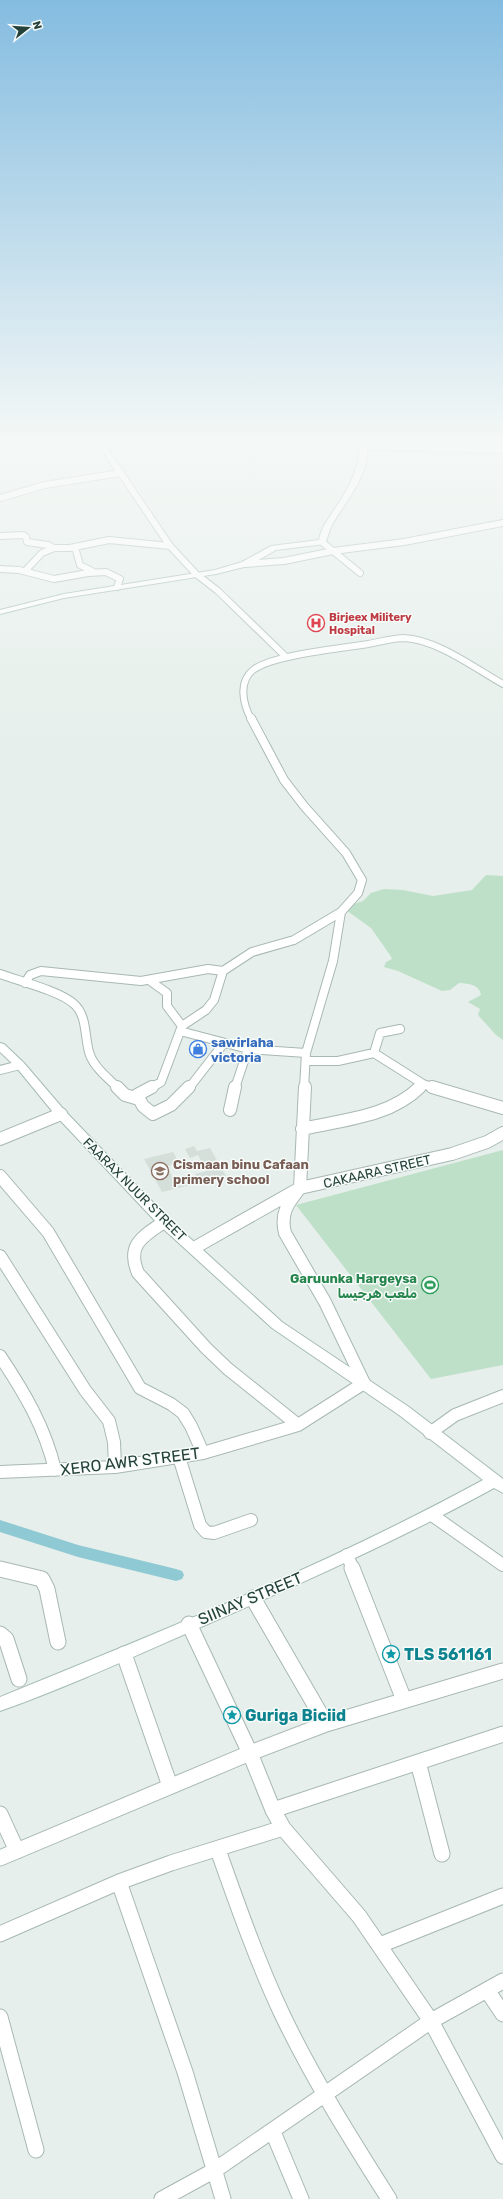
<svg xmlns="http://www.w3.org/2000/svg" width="503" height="2199" font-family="Rubik,'Noto Naskh Arabic',sans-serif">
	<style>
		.built { fill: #d4dfda }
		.green { fill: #bfe0c8 }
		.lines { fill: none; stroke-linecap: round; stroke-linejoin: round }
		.canal { fill: #8ec9d4; fill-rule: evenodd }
		.street-far3-casing { stroke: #a8b8b2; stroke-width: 8 }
		.street-far2-casing { stroke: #a8b8b2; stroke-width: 10 }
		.street-far1-casing { stroke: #a8b8b2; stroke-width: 14 }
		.street-casing { stroke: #a8b8b2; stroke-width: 17 }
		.secondary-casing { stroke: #a4bbb3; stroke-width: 2 }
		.street-far3 { stroke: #fff; stroke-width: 6 }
		.street-far2 { stroke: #fff; stroke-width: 8 }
		.street-far1 { stroke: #fff; stroke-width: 12 }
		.street { stroke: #fff; stroke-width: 15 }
		.secondary { fill: #fff; fill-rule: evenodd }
		.labels { text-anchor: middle; stroke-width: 3; stroke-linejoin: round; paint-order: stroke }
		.far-health-label { font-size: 11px; font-weight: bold; fill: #be3a42; stroke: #f7fbf9; text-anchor: start }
		.shop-label { font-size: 13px; font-weight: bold; fill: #366cbe; stroke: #f7fbf9; text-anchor: start }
		.education-label { font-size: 13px; font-weight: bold; fill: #785e54; stroke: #f7fbf9; text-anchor: start }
		.street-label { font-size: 13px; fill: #24423a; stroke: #f7fbf9 }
		.leisure-label { font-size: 13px; font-weight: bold; fill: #27864d; stroke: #f7fbf9; text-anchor: end }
		.near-street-label { font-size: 16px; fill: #24423a; stroke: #f7fbf9 }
		.near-culture-label { font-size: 16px; font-weight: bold; fill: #0d838f; stroke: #f7fbf9; text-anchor: start }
	</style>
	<rect width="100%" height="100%" fill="#e6efeb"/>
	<path class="built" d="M194 1146 197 1151 210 1148 226 1176 200 1183 195 1174 207 1171 198 1155 190 1158 185 1149Z
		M173 1152 179 1163 167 1166 173 1178 185 1175 191 1185 162 1192 144 1159Z"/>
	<path class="green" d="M486 875 503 876V1040L496 1035 478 1015 480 1009 468 1002 481 995C479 984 469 984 459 983L450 990 442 991 398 971 384 967 386 962 392 959 390 955 371 928 346 910 348 906 363 901 371 893 384 889 403 890 433 896 472 890Z
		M503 1150V1365L431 1379 296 1205Z"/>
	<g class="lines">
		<path class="canal" d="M0 1520 78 1545 176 1569 182 1571 184 1575 182 1579 176 1581 78 1557 0 1532Z"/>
		<g class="street-far3-casing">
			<path id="street-far3" d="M97 438 170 546 196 574 218 591 286 657
				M101 445 136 438
				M365 446 501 450
				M0 498 45 485 120 473
				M0 536 23 535 26 537 27 542 48 545 54 548
				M322 542 333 551 404 542 503 523
				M75 547 80 565 92 571
				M245 564 284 561 333 551 360 573
				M0 569 19 570 54 579 88 573 106 572 120 579 117 587
				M25 571 42 553 54 548H70L109 540 170 546
				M251 719C243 704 238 682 253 670 272 655 343 648 368 644 380 642 393 638 404 638 436 639 476 669 503 684"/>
		</g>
		<g class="street-far2-casing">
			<path id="street-far2" d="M251 718 284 780 304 806 346 853 362 880 358 893 341 912 333 961 306 1053 304 1088
				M0 974C19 981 60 991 74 1004 88 1016 84 1039 90 1055 95 1068 108 1078 118 1088
				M149 980 167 993V1006L182 1026
				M25 983 30 975 41 971 141 981 208 969 223 971
				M180 1031 248 1049 306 1053
				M374 1053 380 1033 400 1029
				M306 1061H338L374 1053 423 1084 435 1088
				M0 1070 20 1065
				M151 1088 161 1082 182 1026 206 1010 214 1000 223 971 252 952 294 940 341 912
				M189 1088 224 1043
				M235 1088 248 1049
				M419 1088 423 1084"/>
		</g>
		<g class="street-far1-casing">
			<path id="street-far1" d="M117 1087 125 1095 139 1099
				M152 1087 137 1095 143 1106 153 1114 171 1105 189 1087
				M432 1087 503 1108
				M230 1110 235 1087
				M302 1129C342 1120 390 1117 420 1087
				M0 1139 61 1114
				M0 1176 48 1232 140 1388 171 1404 183 1413 191 1426 203 1453
				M300 1188 305 1087
				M164 1222C143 1236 126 1245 138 1273L206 1348 228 1369 298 1425
				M194 1248 300 1188 452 1154 487 1142 503 1133
				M0 1256 85 1390 109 1421 114 1442 115 1467
				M0 1356C24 1392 45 1427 55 1470
				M430 1433 455 1415 503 1396
				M179 1457 200 1525 206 1532 214 1533 251 1520
				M0 1472 115 1467 203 1453 298 1425 364 1383 325 1302 285 1233C280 1213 288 1203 300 1188
				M432 1515 503 1565
				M347 1555 353 1569"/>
		</g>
		<g class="street-casing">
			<path id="street" d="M352 1568 404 1700
				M0 1569 42 1579 47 1589 58 1642
				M253 1598 326 1724
				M189 1624 250 1753 273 1810 283 1828 359 1916 431 2021 503 2156
				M0 1634 6 1639 19 1679
				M124 1654 170 1786
				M418 1762 442 1854
				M273 1810 503 1734
				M0 1814 17 1851
				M218 1850C238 1906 257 1961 282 2014 313 2079 351 2139 389 2199
				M0 1858 250 1753 326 1724 503 1671
				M119 1882 185 2072 223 2199
				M0 1934 119 1882 171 1863 283 1828
				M380 1945 503 1896
				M487 1990 503 2014
				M0 2017 36 2150
				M273 2132 301 2199
				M162 2199 215 2170 431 2021 503 1981"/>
		</g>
		<g class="secondary-casing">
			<path id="secondary" d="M360 438H366C373 471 349 497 333 523 329 530 328 537 325 544L276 550 248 566 216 574 64 598 0 614V610L64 594 215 570 242 562 271 546 319 540C321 528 328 519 334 510 351 485 360 468 360 438Z
				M0 1043 4 1044 24 1063 65 1111 169 1219 282 1322 409 1407 503 1479V1493L494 1488C399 1540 300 1584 201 1627 135 1656 68 1687 0 1711V1697C163 1631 329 1564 483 1480L399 1415 272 1328 159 1225 57 1117 16 1067 0 1052Z"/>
		</g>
		<use href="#street-far3" class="street-far3"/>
		<use href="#street-far2" class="street-far2"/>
		<use href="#street-far1" class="street-far1"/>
		<use href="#street" class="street"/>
		<use href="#secondary" class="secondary"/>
	</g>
	<linearGradient id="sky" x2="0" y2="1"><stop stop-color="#84bce0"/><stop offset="0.59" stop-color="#f4f8f6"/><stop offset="1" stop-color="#f4f8f6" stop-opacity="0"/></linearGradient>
	<rect width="503" height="745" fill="url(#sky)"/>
	<defs>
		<g id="hospital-ring" transform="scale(0.9)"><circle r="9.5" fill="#f7fbf9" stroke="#e0444e" stroke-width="1.5"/><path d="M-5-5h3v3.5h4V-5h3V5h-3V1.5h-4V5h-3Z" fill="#e0444e"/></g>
		<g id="shop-ring" transform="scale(0.9)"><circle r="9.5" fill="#f7fbf9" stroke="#3f7fe0" stroke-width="1.5"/><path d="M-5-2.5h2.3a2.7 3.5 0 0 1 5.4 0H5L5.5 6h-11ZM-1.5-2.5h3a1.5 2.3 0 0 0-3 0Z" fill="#3f7fe0"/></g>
		<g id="school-ring" transform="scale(0.9)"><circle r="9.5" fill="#f7fbf9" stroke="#8d6e63" stroke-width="1.5"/><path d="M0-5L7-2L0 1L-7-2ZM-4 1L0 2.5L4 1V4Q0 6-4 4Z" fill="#8d6e63"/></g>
		<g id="stadium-ring" transform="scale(0.9)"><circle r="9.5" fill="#f7fbf9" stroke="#2e9e5b" stroke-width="1.5"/><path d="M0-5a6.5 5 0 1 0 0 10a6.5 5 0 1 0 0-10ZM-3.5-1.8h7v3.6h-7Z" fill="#2e9e5b"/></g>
		<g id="sight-ring" transform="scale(0.9)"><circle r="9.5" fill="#f7fbf9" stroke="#0f9aa8" stroke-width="1.5"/><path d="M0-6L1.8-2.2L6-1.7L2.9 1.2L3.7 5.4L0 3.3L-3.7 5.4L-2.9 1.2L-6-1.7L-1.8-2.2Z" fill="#0f9aa8"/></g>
	</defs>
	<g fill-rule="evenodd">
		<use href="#hospital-ring" x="316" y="623"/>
		<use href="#shop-ring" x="198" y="1049"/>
		<use href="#school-ring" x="160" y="1171"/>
		<use href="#stadium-ring" x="430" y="1285"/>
		<use href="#sight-ring" x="391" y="1654"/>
		<use href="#sight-ring" x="232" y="1715"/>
	</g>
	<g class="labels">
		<g class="far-health-label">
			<text x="329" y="621">Birjeex Militery<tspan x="329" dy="13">Hospital</tspan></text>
		</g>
		<g class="shop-label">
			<text x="211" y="1047">sawirlaha<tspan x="211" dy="15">victoria</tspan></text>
		</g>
		<g class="education-label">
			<text x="173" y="1169">Cismaan binu Cafaan<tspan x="173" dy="15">primery school</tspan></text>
		</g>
		<g class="street-label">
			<text transform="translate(377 1171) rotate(-13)" y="5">CAKAARA STREET</text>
			<text transform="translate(135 1189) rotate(45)" y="5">FAARAX NUUR STREET</text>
		</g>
		<g class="leisure-label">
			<text x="417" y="1283">Garuunka Hargeysa<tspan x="417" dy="15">ملعب هرجيسا</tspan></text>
		</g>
		<g class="near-street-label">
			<text transform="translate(130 1461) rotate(-7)" y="6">XERO AWR STREET</text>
			<text transform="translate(250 1598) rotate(-23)" y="6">SIINAY STREET</text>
		</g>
		<g class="near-culture-label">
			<text x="404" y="1660">TLS 561161</text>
			<text x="245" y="1721">Guriga Biciid</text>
		</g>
	</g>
	<g transform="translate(28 28) rotate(73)" stroke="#f7fbf9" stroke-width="3" paint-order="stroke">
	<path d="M0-3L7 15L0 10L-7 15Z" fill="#24423a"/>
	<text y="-6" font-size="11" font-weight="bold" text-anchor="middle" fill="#24423a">N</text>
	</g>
</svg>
